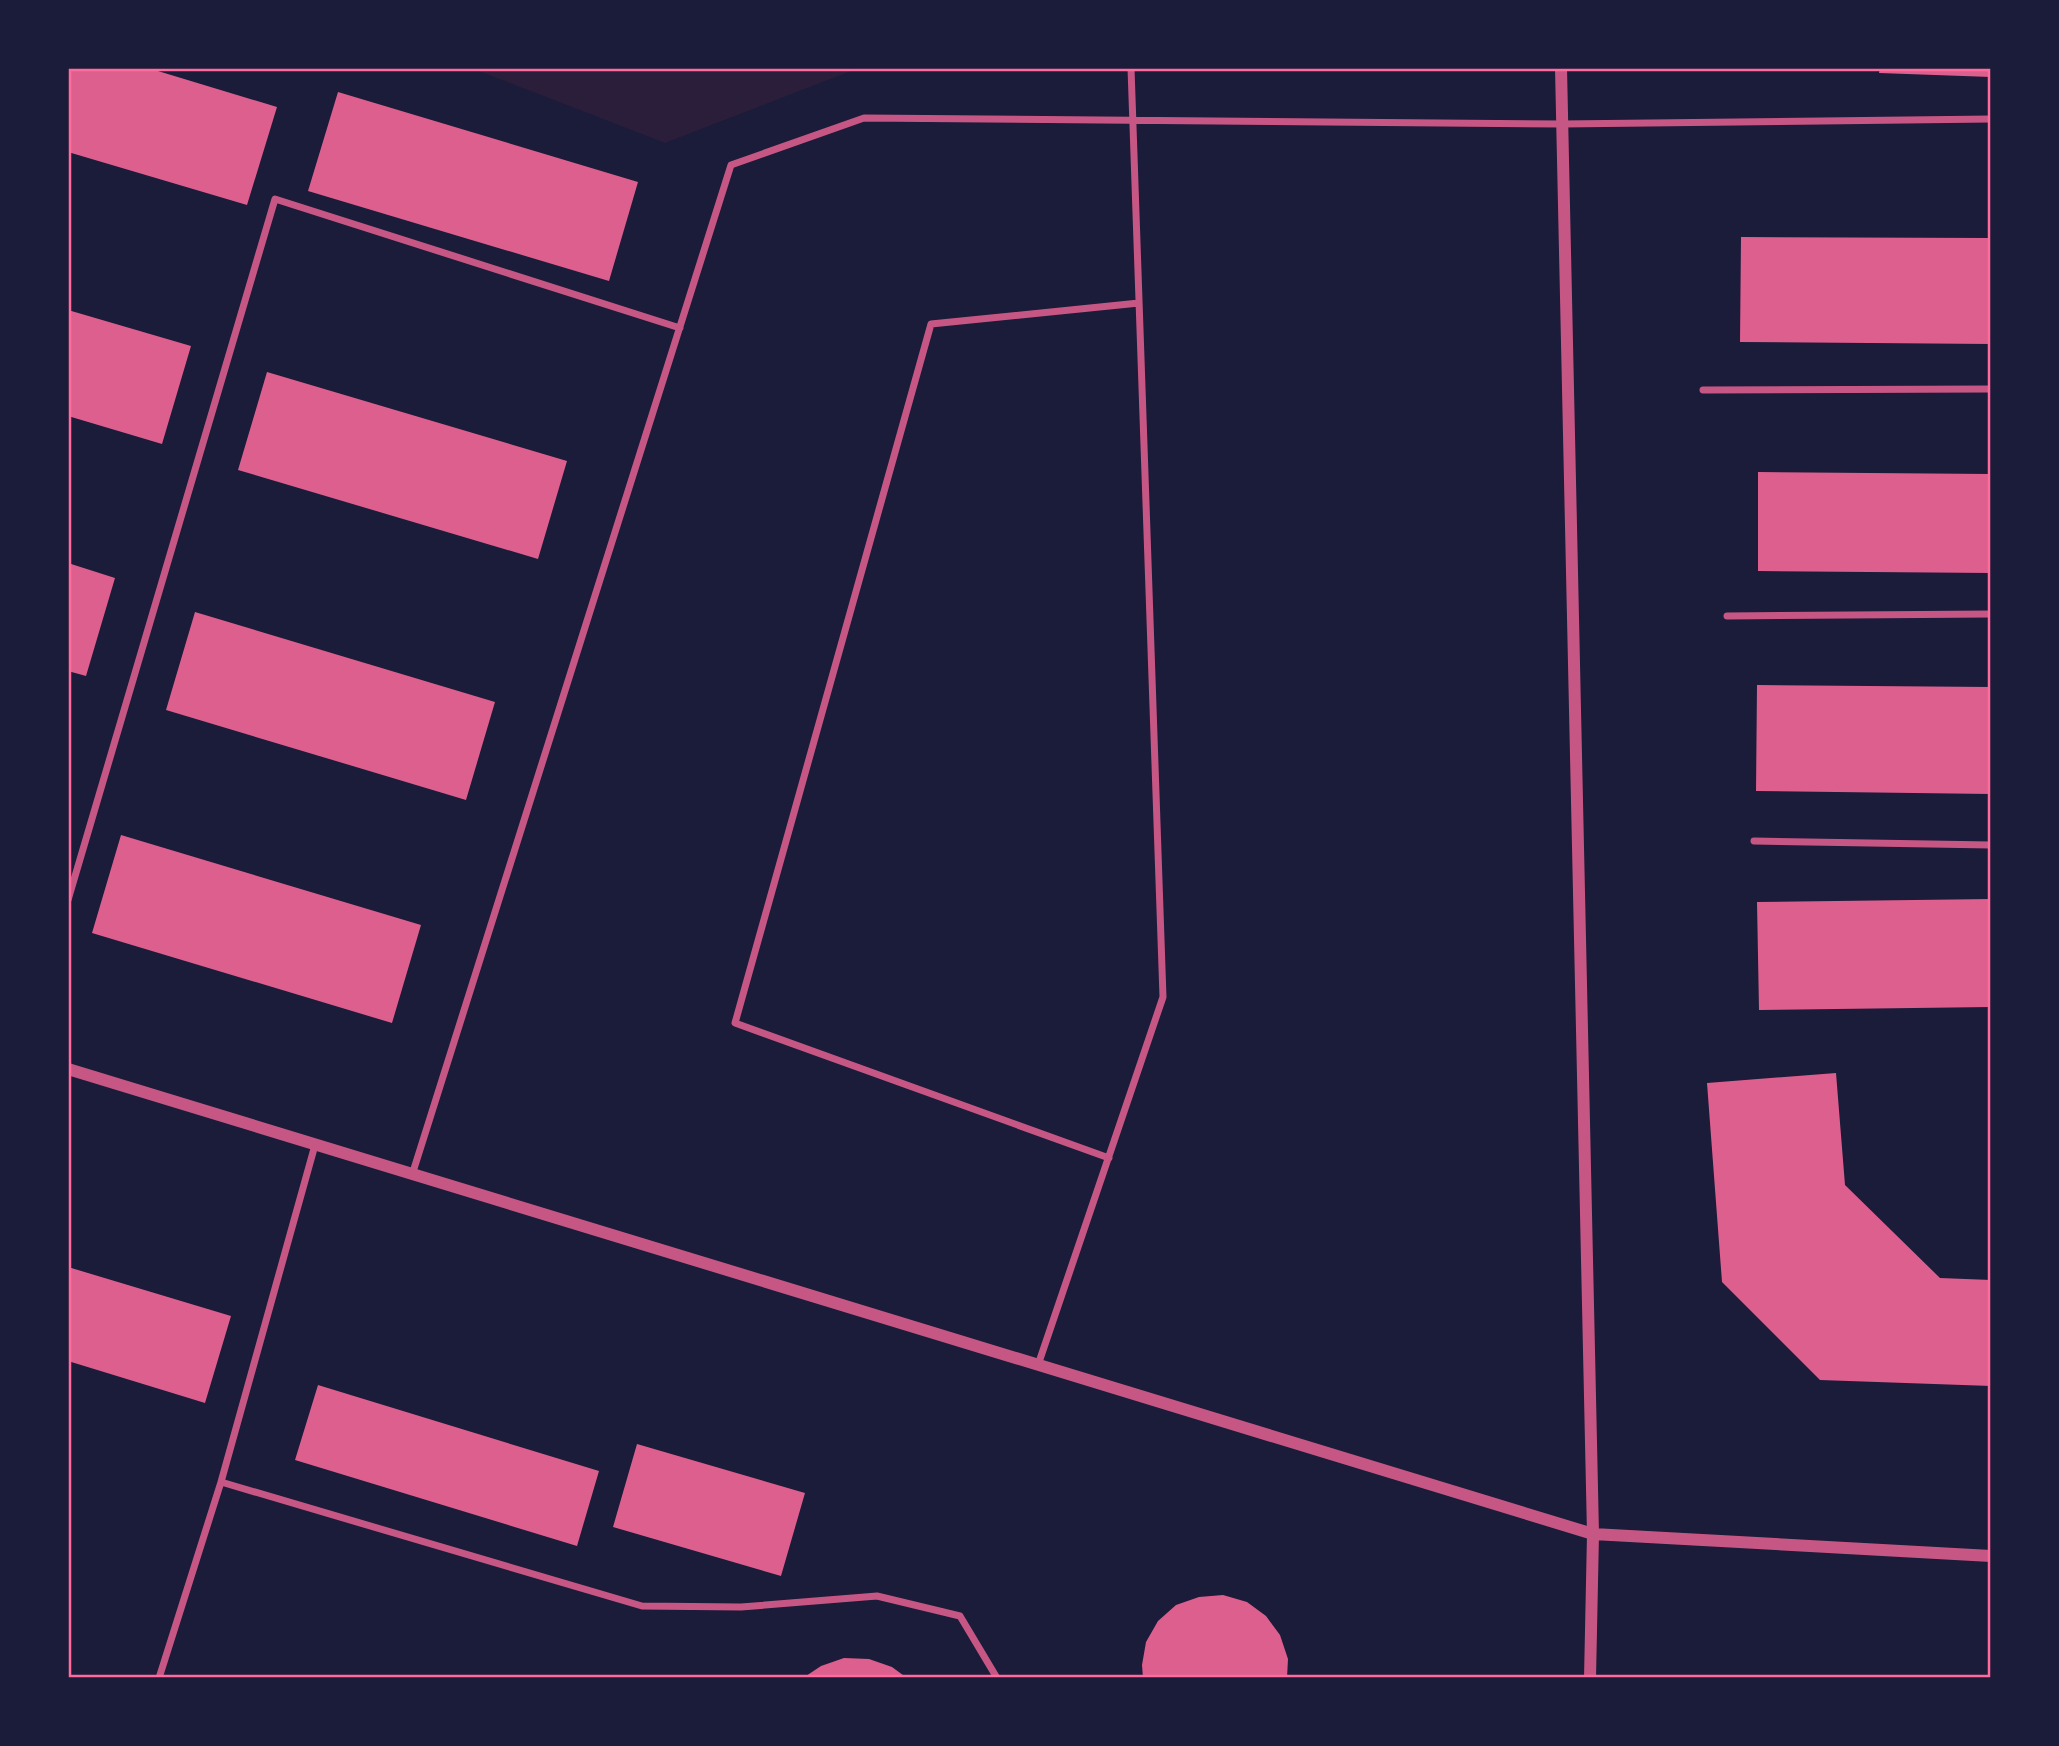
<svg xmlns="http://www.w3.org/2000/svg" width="2059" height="1746" font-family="Figtree,sans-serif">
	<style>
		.green { fill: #2a1e3b }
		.building { fill: #dd5f8e }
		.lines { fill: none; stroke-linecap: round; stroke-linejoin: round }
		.minor { stroke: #c65784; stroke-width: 7 }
		.tertiary { stroke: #c65784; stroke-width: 12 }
		.neatline { fill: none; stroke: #ff6b9d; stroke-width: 2.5 }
	</style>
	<rect width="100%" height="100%" fill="#1b1b3a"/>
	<path class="green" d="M471 68H859L665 143Z"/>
	<path class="building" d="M68 68H148L277 107 247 205 68 152Z
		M1880 68H1991V77L1879 73Z
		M338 92 638 182 609 281 308 191Z
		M1741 237 1991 238V344L1740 342Z
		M68 310 191 346 162 444 68 416Z
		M267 372 567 461 538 559 238 470Z
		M1758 472 1991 474V573L1758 571Z
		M68 563 115 578 86 676 68 671Z
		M195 612 495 702 466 800 166 710Z
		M1757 685 1991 687V794L1756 791Z
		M121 835 421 925 392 1023 92 933Z
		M1991 899V1007L1759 1010 1757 902Z
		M1836 1073 1845 1185 1940 1278 1991 1280V1386L1820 1380 1722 1282 1707 1083Z
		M68 1267 231 1316 205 1403 68 1361Z
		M318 1385 599 1471 577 1546 295 1460Z
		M637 1444 805 1493 781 1576 613 1527Z
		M1223 1595 1247 1602 1266 1616 1280 1635 1288 1659 1287 1678H1143L1142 1665 1146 1642 1158 1621 1176 1605 1199 1597Z
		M844 1658 869 1659 892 1667 907 1678H803L821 1666Z"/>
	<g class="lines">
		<path class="minor" d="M1703 390 1991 389
			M1727 616 1991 614
			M1754 841 1991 845
			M68 900 275 199 680 328
			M1109 1158 735 1023 931 324 1139 303
			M412 1175 731 165 864 118 1562 124 1991 119
			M1038 1365 1163 997 1131 68
			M221 1482 642 1606 741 1607 877 1596 960 1616 997 1678
			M159 1678 221 1482 315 1145"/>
		<path class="tertiary" d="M1561 68 1593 1534 1590 1678
			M68 1069 1593 1534 1991 1556"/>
	</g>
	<rect width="2059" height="1746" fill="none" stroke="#1b1b3a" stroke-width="140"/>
	<rect x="70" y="70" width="1919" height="1606" class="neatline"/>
</svg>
